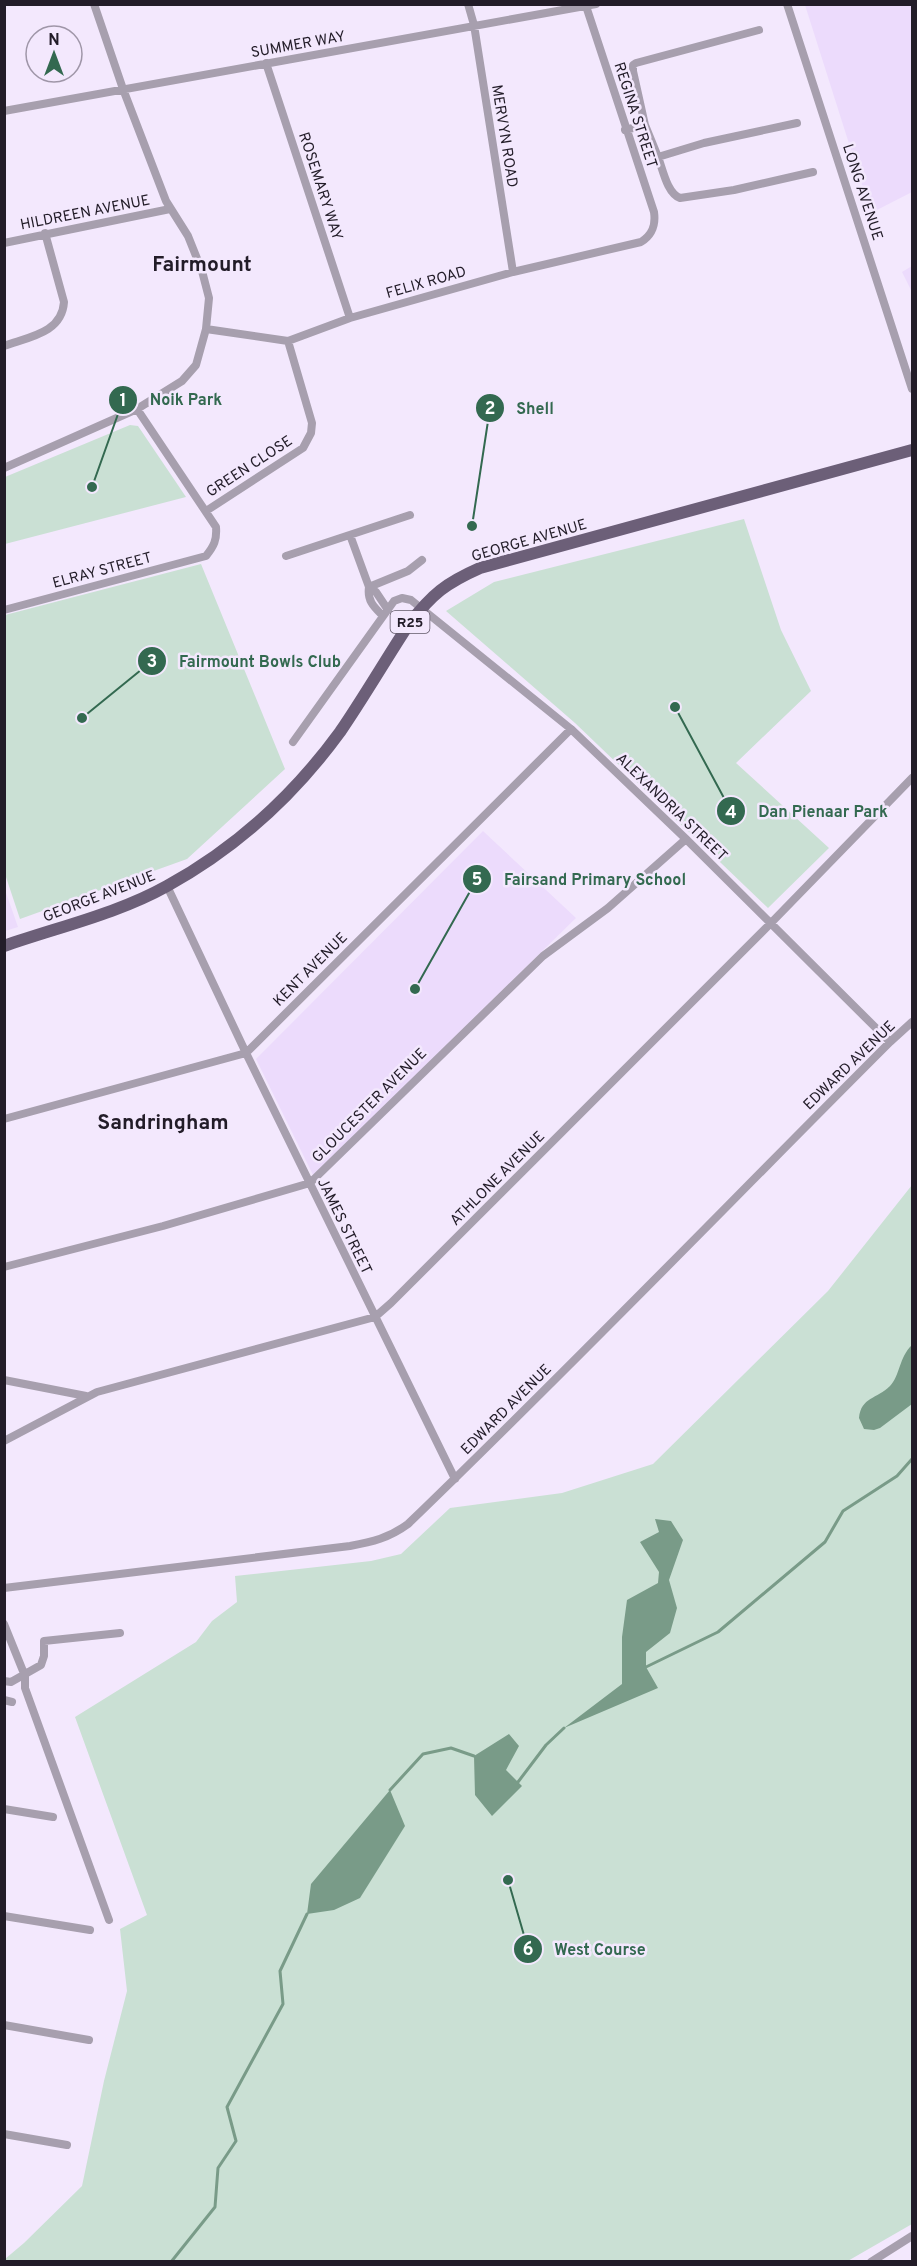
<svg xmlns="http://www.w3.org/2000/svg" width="917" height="2266" font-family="Overpass,sans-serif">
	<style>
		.built { fill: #ecdbfc }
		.green { fill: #cae0d4 }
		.water { fill: #799b88 }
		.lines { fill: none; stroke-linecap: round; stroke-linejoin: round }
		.stream { stroke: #799b88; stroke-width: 3 }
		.street { stroke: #a79fae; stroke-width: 8 }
		.primary { stroke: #6c5f78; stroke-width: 12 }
		.labels { text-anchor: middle; stroke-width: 5; stroke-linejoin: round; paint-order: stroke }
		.shield { fill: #f3e8fd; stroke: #615968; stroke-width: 1.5 }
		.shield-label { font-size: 14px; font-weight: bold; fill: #221c28 }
		.street-label { font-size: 15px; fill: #221c28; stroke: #f3e8fd }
		.district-label { font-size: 21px; font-weight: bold; fill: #221c28; stroke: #f3e8fd }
		.leader { fill: none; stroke: #336950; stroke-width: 2 }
		.callout-dot { fill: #336950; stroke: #f3e8fd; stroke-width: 2 }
		.mark-label { font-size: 18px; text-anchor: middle; font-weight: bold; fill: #fff }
		.callout-label { font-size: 16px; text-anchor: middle; font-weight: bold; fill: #336950; stroke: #f3e8fd; stroke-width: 5; stroke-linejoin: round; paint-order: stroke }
	</style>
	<rect width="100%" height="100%" fill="#f3e8fd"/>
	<path class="built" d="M805 5H912V192L871 213Z
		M912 266 911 269 912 292 902 272Z
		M483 831 576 918 313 1175 256 1059Z
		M4 887 18 927 5 931H4Z"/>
	<path class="green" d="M130 425 138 426 186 497 5 544V477Z
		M744 519 781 630 811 691 736 763 829 848 768 908 575 723 446 611 494 582Z
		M201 564 285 769 187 859 20 919 4 871 5 615Z
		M912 1185V2224L846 2262H5V2259L24 2243 82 2186 104 2081 127 1991 120 1929 147 1915 75 1717 196 1642 212 1621 237 1602 235 1576 371 1561 401 1554 450 1508 562 1493 653 1464 828 1291Z"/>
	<path class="water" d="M912 1345V1404L880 1428 874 1430 864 1429 859 1418C861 1397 877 1399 890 1386 900 1376 899 1357 912 1345Z
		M655 1519 671 1521 683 1540 669 1580 677 1608 670 1633 646 1652V1667L658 1688 564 1728 622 1684V1637L627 1600 658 1583 659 1572 640 1542 659 1532Z
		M509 1734 519 1746 506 1770 522 1786 492 1816 475 1795 474 1756Z
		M390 1790 405 1826 360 1898 334 1910 307 1914 311 1884Z"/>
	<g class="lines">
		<path class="stream" d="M646 1667 718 1632 825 1542 843 1511 897 1476 912 1459
			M518 1782 546 1745 564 1728
			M390 1790 423 1754 451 1748 474 1756
			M171 2262 215 2207 218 2168 236 2141 227 2107 283 2004 280 1971 307 1914"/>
		<path class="street" d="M468 4 474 25 513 272
			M787 4 912 389
			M266 63 350 318
			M4 111 596 4
			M645 125 658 157 704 143 797 123
			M625 130 645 125 633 71V65L636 63 759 30
			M658 157C663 170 667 193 680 198L734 190 813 172
			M4 243 170 209
			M206 329 288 341 350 318 513 272 641 242C652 235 656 226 654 212L586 6
			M4 346C29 337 62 333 64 302L45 233
			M4 468 137 409 182 381 196 365 206 329 209 298 202 271 188 236 166 201 123 89 94 4
			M206 511 303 448 311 433 312 423 288 341
			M350 535 369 587C367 601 374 607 383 616
			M286 556 410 515
			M369 587 408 571 422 560
			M369 587 376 592 388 610
			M4 610 206 556C214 546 217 540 216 527L137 409
			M293 742 394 601 402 598 411 600 571 729 686 839 890 1042
			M167 886 246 1053 455 1479
			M4 1119 246 1053 571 729
			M4 1267 163 1226 310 1183 543 956 608 908 686 839
			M4 1380 86 1396
			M4 1441 97 1392 375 1317 391 1303 770 924 912 778
			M4 1588 350 1546C372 1542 389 1538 408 1524 571 1367 729 1203 890 1042L912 1022
			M4 1624 25 1676V1688L109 1920
			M4 1681 11 1682 41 1665 44 1656V1641L120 1633
			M4 1700 12 1702
			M4 1809 53 1817
			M4 1916 90 1930
			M4 2025 89 2040
			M4 2134 67 2145
			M871 2262 912 2236"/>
		<path class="primary" d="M4 946C58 927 117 914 167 886 236 848 294 795 340 732 364 697 386 659 409 624 432 594 446 583 480 568L912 450"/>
	</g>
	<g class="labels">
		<rect class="shield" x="390.5" y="611" width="39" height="22" rx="4.5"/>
		<g class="shield-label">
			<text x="410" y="627">R25</text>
		</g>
		<g class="street-label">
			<text transform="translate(298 44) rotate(-10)" y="5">SUMMER WAY</text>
			<text transform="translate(636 115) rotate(72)" y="5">REGINA STREET</text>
			<text transform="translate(505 136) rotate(81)" y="5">MERVYN ROAD</text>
			<text transform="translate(321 186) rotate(72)" y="5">ROSEMARY WAY</text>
			<text transform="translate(863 192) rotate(72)" y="5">LONG AVENUE</text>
			<text transform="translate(85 212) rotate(-11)" y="5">HILDREEN AVENUE</text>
			<text transform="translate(426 282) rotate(-16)" y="5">FELIX ROAD</text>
			<text transform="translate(249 466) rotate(-33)" y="5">GREEN CLOSE</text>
			<text transform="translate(529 540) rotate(-16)" y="5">GEORGE AVENUE</text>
			<text transform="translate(102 570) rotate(-15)" y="5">ELRAY STREET</text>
			<text transform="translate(672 807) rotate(44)" y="5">ALEXANDRIA STREET</text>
			<text transform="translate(99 896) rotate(-21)" y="5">GEORGE AVENUE</text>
			<text transform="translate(310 969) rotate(-45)" y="5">KENT AVENUE</text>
			<text transform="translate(849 1065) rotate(-44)" y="5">EDWARD AVENUE</text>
			<text transform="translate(369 1105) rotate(-45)" y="5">GLOUCESTER AVENUE</text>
			<text transform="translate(497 1178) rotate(-45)" y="5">ATHLONE AVENUE</text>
			<text transform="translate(345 1226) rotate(64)" y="5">JAMES STREET</text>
			<text transform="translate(506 1409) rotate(-45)" y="5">EDWARD AVENUE</text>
		</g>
		<g class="district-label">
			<text x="202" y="271">Fairmount</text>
			<text x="163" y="1129">Sandringham</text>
		</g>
	</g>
	<path class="leader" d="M92 487L123 400M472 526L490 408M82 718L152 661M675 707L731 811M415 989L477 879M508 1880L528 1949"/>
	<g class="callout-dot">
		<circle cx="92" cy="487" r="6"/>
		<circle cx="472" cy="526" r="6"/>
		<circle cx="82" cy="718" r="6"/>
		<circle cx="675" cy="707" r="6"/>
		<circle cx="415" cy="989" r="6"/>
		<circle cx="508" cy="1880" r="6"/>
		<circle cx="123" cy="400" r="15"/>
		<circle cx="490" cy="408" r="15"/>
		<circle cx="152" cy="661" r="15"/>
		<circle cx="731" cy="811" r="15"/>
		<circle cx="477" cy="879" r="15"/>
		<circle cx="528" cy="1949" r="15"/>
	</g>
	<g class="mark-label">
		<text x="123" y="406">1</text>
		<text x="490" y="414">2</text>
		<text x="152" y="667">3</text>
		<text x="731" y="818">4</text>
		<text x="477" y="885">5</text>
		<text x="528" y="1955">6</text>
	</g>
	<g class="callout-label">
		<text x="186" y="405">Noik Park</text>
		<text x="535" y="414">Shell</text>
		<text x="260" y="667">Fairmount Bowls Club</text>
		<text x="823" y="817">Dan Pienaar Park</text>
		<text x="595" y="885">Fairsand Primary School</text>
		<text x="600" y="1955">West Course</text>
	</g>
	<rect width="917" height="2266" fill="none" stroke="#221c28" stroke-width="12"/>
	<g transform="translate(54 54)"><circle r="28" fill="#f3e8fd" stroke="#9f96a8" stroke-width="1.5"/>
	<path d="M0-4.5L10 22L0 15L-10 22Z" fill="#336950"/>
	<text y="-9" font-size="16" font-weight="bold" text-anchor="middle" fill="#221c28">N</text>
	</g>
</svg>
